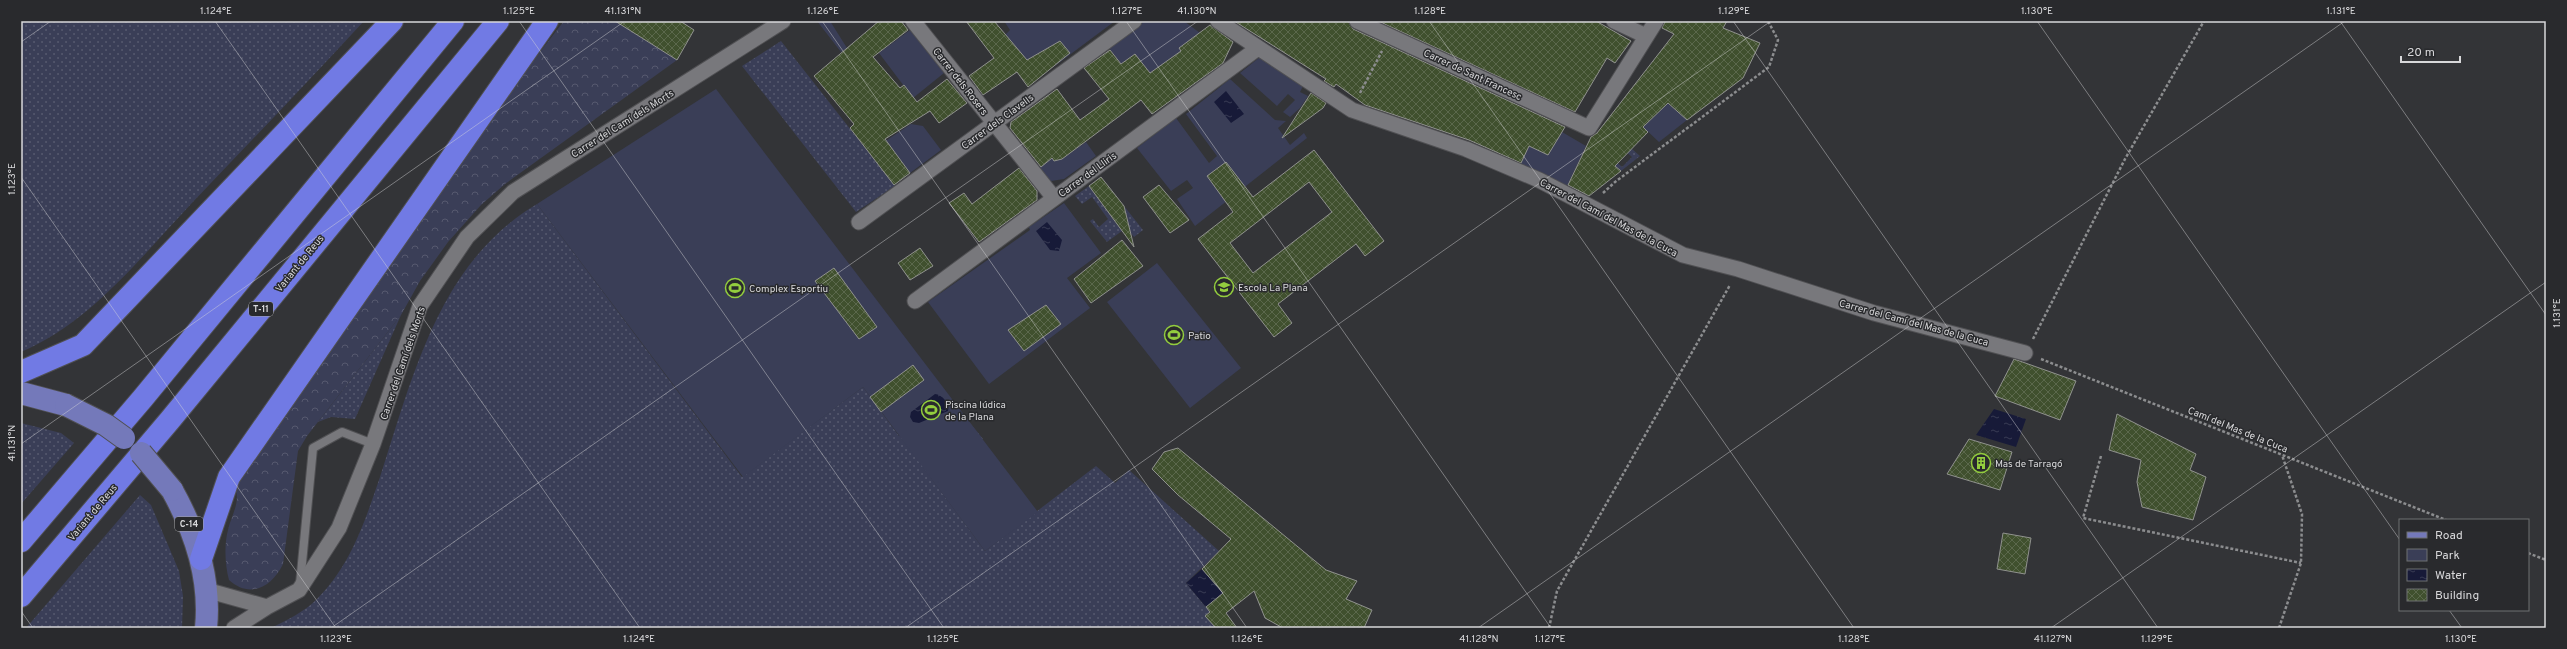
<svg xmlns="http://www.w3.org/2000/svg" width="2567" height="649" font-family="Overpass,sans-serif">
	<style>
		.grass { fill: url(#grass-dots) }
		.forest { fill: url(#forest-crowns) }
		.green { fill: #3a3e57 }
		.water { fill: url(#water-ripples) }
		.building { fill: url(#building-cross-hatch); stroke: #90928e; fill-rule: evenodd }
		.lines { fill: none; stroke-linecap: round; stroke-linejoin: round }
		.lane-casing { stroke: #505053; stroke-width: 10 }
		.street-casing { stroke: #505053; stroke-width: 17 }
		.primary-casing { stroke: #505053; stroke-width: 24 }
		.highway-casing { stroke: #505053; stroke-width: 24 }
		.path { stroke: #8c8d8f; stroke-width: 2.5; stroke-dasharray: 3 2; stroke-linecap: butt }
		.lane { stroke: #78787c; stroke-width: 8 }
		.street { stroke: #78787c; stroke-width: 15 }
		.primary { stroke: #7479ba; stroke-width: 22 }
		.highway { stroke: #717ae4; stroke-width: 22 }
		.primary-bridge-casing { stroke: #505053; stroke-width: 24; stroke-linecap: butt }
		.primary-bridge { stroke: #7479ba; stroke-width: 22 }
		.ticks { fill: none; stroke: #d8d8da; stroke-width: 1; stroke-opacity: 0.45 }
		.labels { text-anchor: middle; stroke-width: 3; stroke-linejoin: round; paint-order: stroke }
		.shield { fill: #292a2d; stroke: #a4a4a6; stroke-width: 1 }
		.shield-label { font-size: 9px; font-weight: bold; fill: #d8d8da }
		.street-label { font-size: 10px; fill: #d8d8da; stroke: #292a2d }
		.poi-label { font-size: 10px; fill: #d8d8da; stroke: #292a2d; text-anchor: start }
		.neatline { fill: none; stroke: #d8d8da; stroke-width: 1.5 }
		.ticks-label { font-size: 10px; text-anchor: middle; fill: #d8d8da }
	</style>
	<defs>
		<pattern id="grass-dots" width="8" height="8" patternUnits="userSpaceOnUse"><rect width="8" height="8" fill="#3a3e57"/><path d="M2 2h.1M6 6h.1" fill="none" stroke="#56596f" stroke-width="1.8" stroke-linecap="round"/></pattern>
		<pattern id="forest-crowns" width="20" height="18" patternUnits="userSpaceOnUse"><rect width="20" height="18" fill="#3a3e57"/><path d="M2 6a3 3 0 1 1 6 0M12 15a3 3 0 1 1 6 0" fill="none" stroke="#56596f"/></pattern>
		<pattern id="water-ripples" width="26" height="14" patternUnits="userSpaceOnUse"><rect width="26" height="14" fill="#171a38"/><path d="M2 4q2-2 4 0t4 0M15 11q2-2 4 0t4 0" fill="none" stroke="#383b54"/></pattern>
		<pattern id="building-cross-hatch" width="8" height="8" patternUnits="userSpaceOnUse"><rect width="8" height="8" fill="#40502e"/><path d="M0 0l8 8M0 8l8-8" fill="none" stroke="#5b684c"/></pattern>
	</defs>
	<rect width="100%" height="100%" fill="#333437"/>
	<path class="grass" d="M21 21H364C307 83 249 143 191 204 141 257 90 323 21 352Z
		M781 41 895 186 856 212 742 66Z
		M1620 146 1632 149 1640 156 1621 171 1608 160 1611 157 1622 167 1632 157Z
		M1089 186 1118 226 1128 220 1124 206 1143 230 1134 237 1126 228 1107 242 1090 221 1093 219 1099 227 1108 219 1092 197 1082 204 1075 196Z
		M537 204 742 477 863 387 899 436 963 414 983 439 931 478 985 551 1096 466 1115 483 1129 470 1219 551 1186 583 1210 612 1205 616 1216 628H271C287 620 304 612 317 599 351 565 365 521 380 477 413 376 439 262 537 204Z
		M401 315 355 419 331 417 318 422Z
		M21 423 61 433 74 443 21 504Z
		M140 495 151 505 179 571 183 596 182 628H26Z"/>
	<path class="forest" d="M564 21H615L677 60 505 184 481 205 448 242 420 281 401 315 307 436 298 451 283 564C272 587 250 599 229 580 225 565 224 545 228 530 231 516 241 502 235 488L402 246 529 66Z"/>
	<path class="green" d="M817 21H830L847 48 841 52Z
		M1004 21H1115L1056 65 1045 52 1022 64 1005 35 1010 30Z
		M1144 21H1184L1200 33 1180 48 1181 52 1150 73 1135 54 1121 64 1109 48Z
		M910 30 944 73 913 98 879 53Z
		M1260 57 1304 84 1300 92 1308 96 1300 108 1290 117 1283 112 1295 100 1288 94 1277 106 1240 73Z
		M1230 79 1275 120 1286 121 1278 128 1290 145 1304 133 1307 138 1195 226 1177 199 1193 188 1187 180 1171 191 1137 148 1176 118 1209 163 1217 156 1186 114Z
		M716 89 1038 512 985 551 863 387 743 477 537 204Z
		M1663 99 1687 120 1659 142 1643 127 1660 111Z
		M911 124 923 126 941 150 910 173 894 151 885 156 878 146Z
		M1562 132 1586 146 1567 186 1520 165 1529 146 1548 155Z
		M1086 142 1096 156 1064 179 1051 181 1038 168 1052 158 1059 157 1062 159Z
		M1064 203 1101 253 1067 278 1090 308 989 384 928 302 1030 230 1029 227Z
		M1157 263 1241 368 1190 408 1107 302Z"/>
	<path class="water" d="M1226 91 1244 114 1231 123 1214 102Z
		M1047 222 1062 240 1059 251 1050 250 1036 231Z
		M935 394C943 395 950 404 948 411L919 423 913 422 910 417 911 412Z
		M1994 409 2026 419 2016 447 1976 435Z
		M1202 569 1223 593 1206 607 1186 583Z"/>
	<path class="building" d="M615 21H680L694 30 677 60Z
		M879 21H901L908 30 873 57 900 88 904 85 917 102 947 79 967 103 939 123 930 111 885 139 910 173 894 185 850 128 854 124 814 76Z
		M966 21H994L1027 60 1060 41 1070 53 1028 87 1017 72 983 95 969 76 994 58Z
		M1234 21H1348L1353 29 1565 127 1548 155 1529 146 1521 163 1469 140 1365 105 1336 84 1334 87 1324 81 1326 79Z
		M1378 21H1596L1631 41 1615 63 1607 58 1575 112Z
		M1665 21H1727L1723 28 1760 43 1743 78 1687 120 1668 103 1643 127 1648 132 1615 166 1621 171 1589 196 1568 185 1591 137 1597 133 1674 34 1662 28Z
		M1210 25 1233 42 1223 63 1152 114 1141 100 1062 159 1054 161 1052 158 1041 167 1010 128 1011 122 1057 89 1080 120 1109 99 1084 68 1110 50 1121 64 1135 54 1150 73 1181 51 1179 48Z
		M1311 93 1326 103 1323 108 1282 138Z
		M1314 150 1384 241 1365 256 1356 244 1278 304 1292 323 1274 337 1198 239 1233 212 1207 176 1226 162 1253 197ZM1309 182 1332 212 1253 273 1230 243Z
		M1019 168 1037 191V200L979 242 949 203 964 193 972 204Z
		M1101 177 1124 206 1134 247 1089 186Z
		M1159 185 1189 220 1170 233 1143 197Z
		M1122 240 1143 266 1091 303 1074 279Z
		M920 248 933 266 910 280 898 263Z
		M834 268 877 327 859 339 815 281Z
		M1046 305 1061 324 1024 351 1008 330Z
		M2014 359 2076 381 2060 420 1995 396Z
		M913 365 924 380 881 412 870 397Z
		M2117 414 2196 454 2190 470 2206 477 2193 520 2142 507 2137 482 2141 460 2109 450Z
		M1969 439 2012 452 2000 490 1947 474Z
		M1178 448 1326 570 1357 581 1346 599 1372 610 1364 628H1283L1265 618 1254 591 1226 613 1237 628H1216L1205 616 1210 612 1206 607 1223 593 1202 569 1231 539 1178 495 1152 469 1164 452Z
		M2003 533 2031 538 2025 574 1997 569Z"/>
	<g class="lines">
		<g class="lane-casing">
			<path id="lane" d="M300 584 313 448 342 432 373 444"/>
		</g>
		<g class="street-casing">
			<path id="street" d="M913 21 1054 198
				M1218 21 1352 110 1466 149 1539 180 1683 255 1738 269 1874 313 2025 353
				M1357 21 1589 128 1656 21
				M1614 21 1646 36
				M859 222 1134 21
				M915 301 1258 48
				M206 590 267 607
				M234 628 267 607 299 590 339 528 373 444 420 306 467 237 513 192 783 21"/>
		</g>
		<g class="primary-casing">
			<path id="primary" d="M21 393 66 405
				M172 490C196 533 211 579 206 628"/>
		</g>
		<g class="highway-casing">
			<path id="highway" d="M21 372 83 345 392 21
				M21 541 143 398 453 21
				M201 559 229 477 547 21
				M21 596 170 420 498 21"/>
		</g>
		<path class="path" d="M1360 93 1382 51
			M1603 193 1615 182 1769 67 1778 40 1768 21
			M2033 339 2125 159 2204 21
			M2041 359 2446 520
			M2101 456 2083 518 2301 563
			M2528 553 2546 560
			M1549 628 1557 591 1730 285
			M2279 628 2301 563 2302 514 2282 455"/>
		<use href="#lane" class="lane"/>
		<use href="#street" class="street"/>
		<use href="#primary" class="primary"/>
		<use href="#highway" class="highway"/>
		<g class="primary-bridge-casing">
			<path id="primary-bridge" d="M66 405 106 425 124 438
				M141 453 172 490"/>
		</g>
		<use href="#primary-bridge" class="primary-bridge"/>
	</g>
	<path class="ticks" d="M215 21 640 628M519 21 944 628M822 21 1247 628M1126 21 1551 628M1429 21 1854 628M1733 21 2158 628M2037 21 2400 540M2340 21 2546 315M21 42 51 21M21 177 336 628M21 444 625 21M2449 610 2462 628M21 611 33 628M331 628 1198 21M905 628 1771 21M1478 628 2345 21M2051 628 2546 282"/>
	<defs>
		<g id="school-ring" transform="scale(1)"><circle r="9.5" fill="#292a2d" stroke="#93cd3e" stroke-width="1.5"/><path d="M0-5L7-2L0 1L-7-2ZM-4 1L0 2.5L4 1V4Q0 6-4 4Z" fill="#93cd3e"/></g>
		<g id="stadium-ring" transform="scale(1)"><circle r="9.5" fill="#292a2d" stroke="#93cd3e" stroke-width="1.5"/><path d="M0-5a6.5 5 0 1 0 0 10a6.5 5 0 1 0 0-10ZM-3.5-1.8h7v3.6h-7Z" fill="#93cd3e"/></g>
		<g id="building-ring" transform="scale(1)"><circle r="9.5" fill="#292a2d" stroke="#93cd3e" stroke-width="1.5"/><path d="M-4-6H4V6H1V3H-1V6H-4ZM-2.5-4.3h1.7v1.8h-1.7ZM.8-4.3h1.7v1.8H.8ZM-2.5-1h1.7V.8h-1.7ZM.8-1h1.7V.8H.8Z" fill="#93cd3e"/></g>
	</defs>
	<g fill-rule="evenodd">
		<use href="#school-ring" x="1224" y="287"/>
		<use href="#stadium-ring" x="735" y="288"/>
		<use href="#stadium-ring" x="1174" y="335"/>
		<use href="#stadium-ring" x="931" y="410"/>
		<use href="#building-ring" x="1981" y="463"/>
	</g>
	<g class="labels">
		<g class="shield">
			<rect x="249" y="302" width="24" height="14" rx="3"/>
			<rect x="175" y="517" width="28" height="14" rx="3"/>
		</g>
		<g class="shield-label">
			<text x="261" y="312">T-11</text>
			<text x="189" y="527">C-14</text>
		</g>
		<g class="street-label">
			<text transform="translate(1473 74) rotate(25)" y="4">Carrer de Sant Francesc</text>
			<text transform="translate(961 81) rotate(52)" y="4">Carrer dels Rosers</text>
			<text transform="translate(997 121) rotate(-36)" y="4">Carrer dels Clavells</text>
			<text transform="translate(622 123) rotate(-32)" y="4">Carrer del Camí dels Morts</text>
			<text transform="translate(1087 174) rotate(-36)" y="4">Carrer del Lliris</text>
			<text transform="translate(1609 217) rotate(28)" y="4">Carrer del Camí del Mas de la Cuca</text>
			<text transform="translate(299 263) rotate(-51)" y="4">Variant de Reus</text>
			<text transform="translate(1914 322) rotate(15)" y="4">Carrer del Camí del Mas de la Cuca</text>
			<text transform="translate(402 363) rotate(-71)" y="4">Carrer del Camí dels Morts</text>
			<text transform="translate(2238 429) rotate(22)" y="4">Camí del Mas de la Cuca</text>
			<text transform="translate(92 512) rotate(-50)" y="4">Variant de Reus</text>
		</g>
		<g class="poi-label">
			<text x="1238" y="291">Escola La Plana</text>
			<text x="749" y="292">Complex Esportiu</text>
			<text x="1188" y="339">Patio</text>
			<text x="945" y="408">Piscina lúdica<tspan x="945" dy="12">de la Plana</tspan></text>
			<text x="1995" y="467">Mas de Tarragó</text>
		</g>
	</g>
	<rect width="2567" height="649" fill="none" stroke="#292a2d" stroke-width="44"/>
	<rect x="2399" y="519" width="130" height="92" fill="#292a2d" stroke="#6f7072"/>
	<rect x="2407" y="532" width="20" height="6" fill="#7479ba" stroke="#6f7072"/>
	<text x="2435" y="539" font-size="12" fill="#d8d8da">Road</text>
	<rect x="2407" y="549" width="20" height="12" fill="#3a3e57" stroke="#6f7072"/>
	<text x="2435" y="559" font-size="12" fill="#d8d8da">Park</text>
	<rect x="2407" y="569" width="20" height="12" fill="url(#water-ripples)" stroke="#6f7072"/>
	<text x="2435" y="579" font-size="12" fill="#d8d8da">Water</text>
	<rect x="2407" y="589" width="20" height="12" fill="url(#building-cross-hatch)" stroke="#6f7072"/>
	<text x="2435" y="599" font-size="12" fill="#d8d8da">Building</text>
	<path d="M2401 56v6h59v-6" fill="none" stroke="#d8d8da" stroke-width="2"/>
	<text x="2407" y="56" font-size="12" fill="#d8d8da" stroke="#292a2d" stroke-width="3" paint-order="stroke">20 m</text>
	<rect x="22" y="22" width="2523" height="605" class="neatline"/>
	<g class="ticks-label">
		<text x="216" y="14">1.124°E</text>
		<text x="519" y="14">1.125°E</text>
		<text x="623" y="14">41.131°N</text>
		<text x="823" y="14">1.126°E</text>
		<text x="1127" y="14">1.127°E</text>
		<text x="1197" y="14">41.130°N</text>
		<text x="1430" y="14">1.128°E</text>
		<text x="1734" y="14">1.129°E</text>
		<text x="2037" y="14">1.130°E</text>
		<text x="2341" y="14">1.131°E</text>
		<text transform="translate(11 179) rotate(-90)" y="4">1.123°E</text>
		<text transform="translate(2556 313) rotate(-90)" y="4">1.131°E</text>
		<text transform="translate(11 443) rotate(-90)" y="4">41.131°N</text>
		<text x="336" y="642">1.123°E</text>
		<text x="639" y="642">1.124°E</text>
		<text x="943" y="642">1.125°E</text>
		<text x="1247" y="642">1.126°E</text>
		<text x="1479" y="642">41.128°N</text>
		<text x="1550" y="642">1.127°E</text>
		<text x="1854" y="642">1.128°E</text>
		<text x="2053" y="642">41.127°N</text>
		<text x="2157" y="642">1.129°E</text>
		<text x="2461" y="642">1.130°E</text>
	</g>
</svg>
